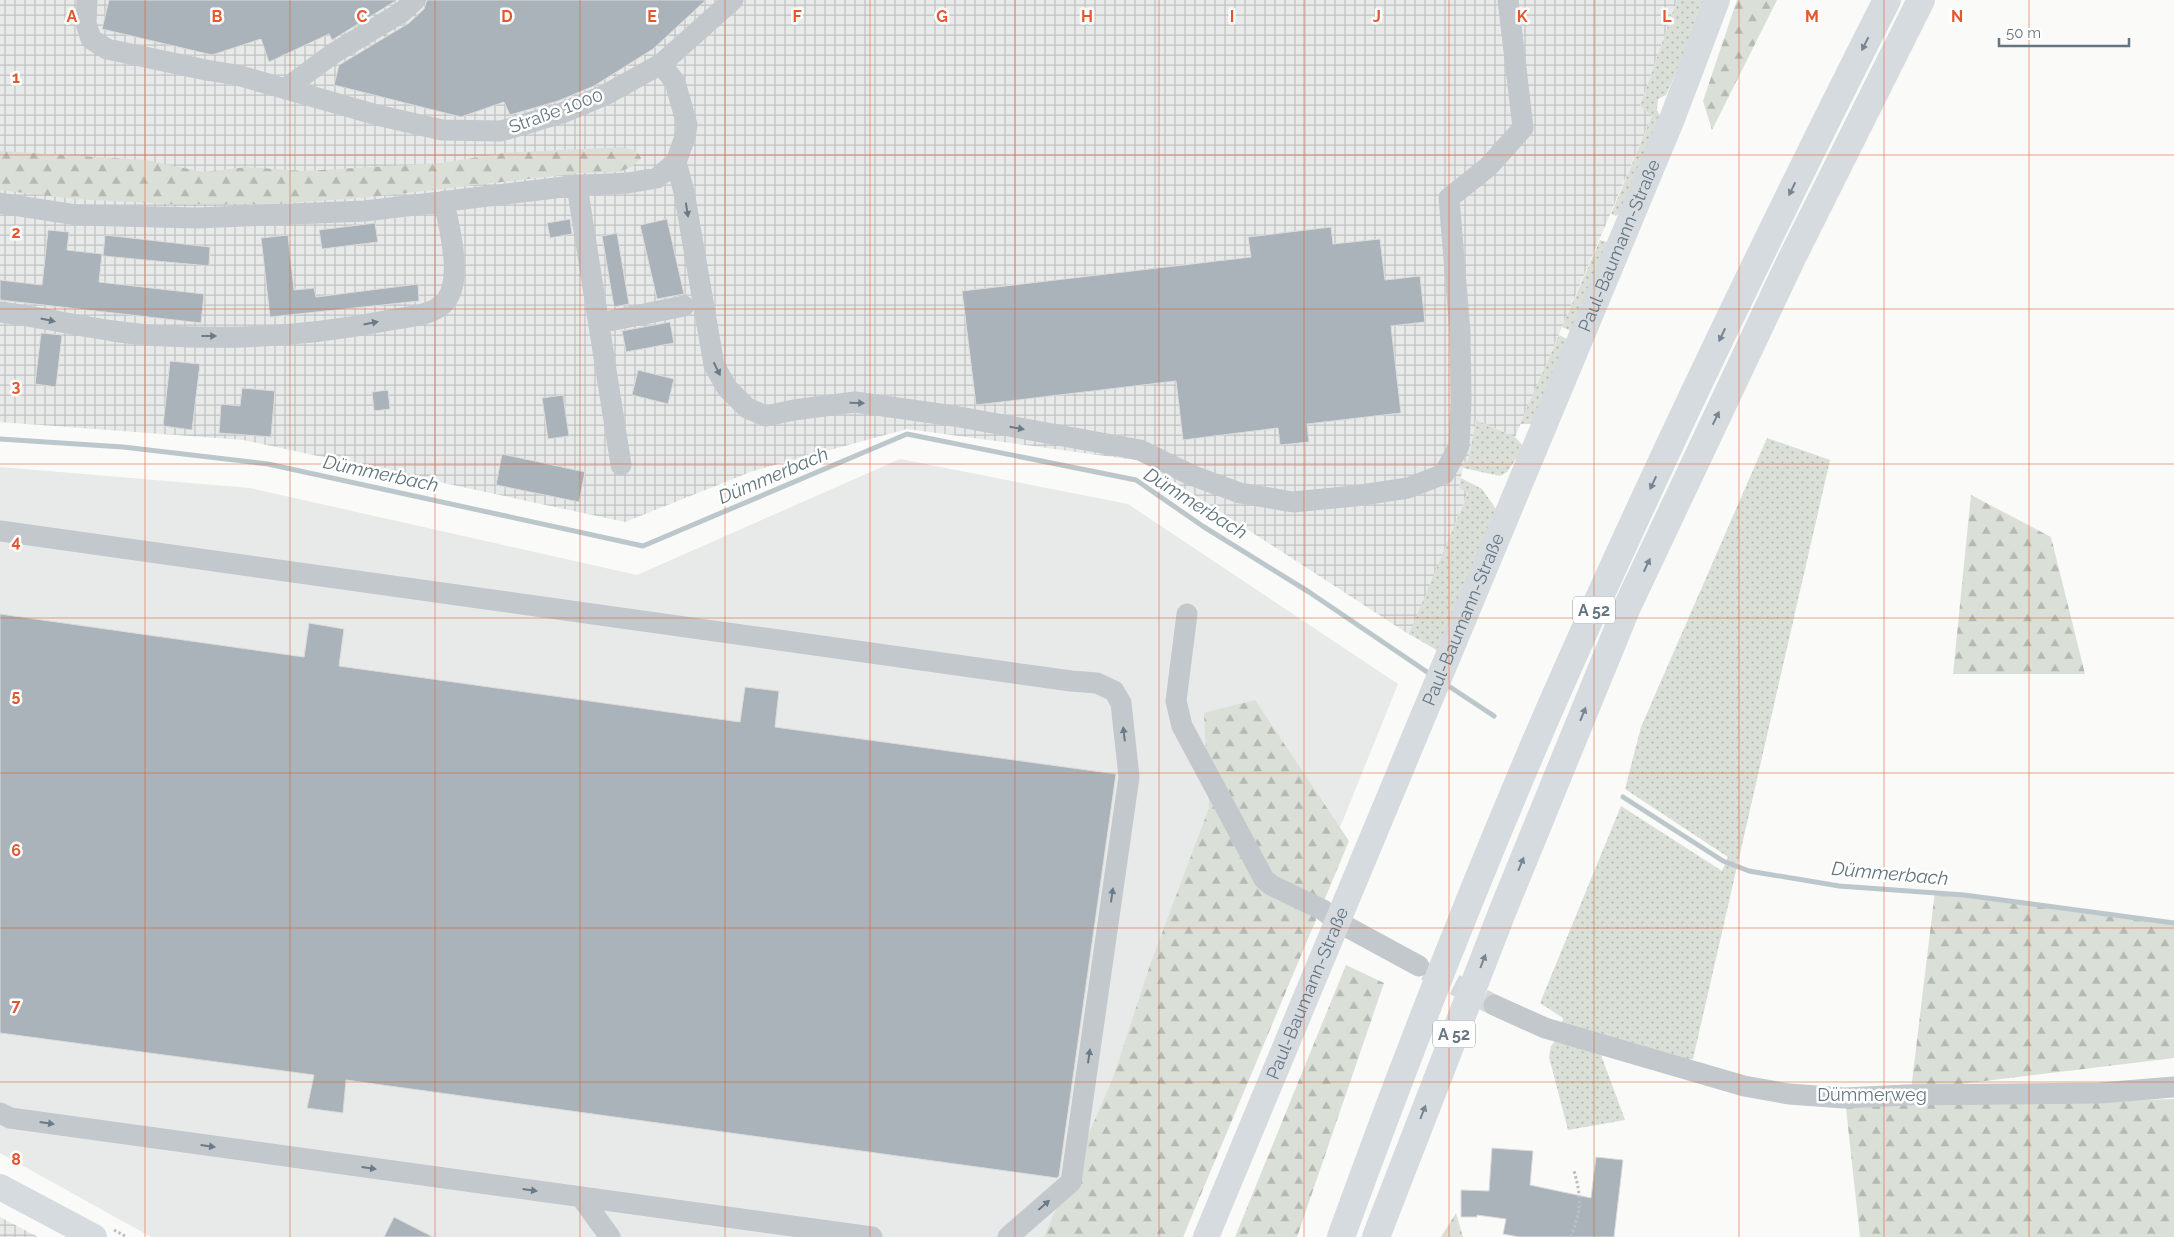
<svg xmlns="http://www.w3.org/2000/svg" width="2174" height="1237" font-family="Raleway,sans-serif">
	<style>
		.built { fill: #e8e9e9 }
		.industrial { fill: url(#industrial-grid) }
		.grass { fill: url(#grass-dots) }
		.forest { fill: url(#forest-firs) }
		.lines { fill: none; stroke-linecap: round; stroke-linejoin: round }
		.stream { stroke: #bbc7cb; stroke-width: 5 }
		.building { fill: #aab3b9; stroke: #dcdcda }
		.minor-tunnel { stroke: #d5d9db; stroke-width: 21; stroke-dasharray: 21 11; stroke-linecap: butt }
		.path { stroke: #bbbfc2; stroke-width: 3; stroke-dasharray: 2.5 2.5; stroke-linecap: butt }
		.minor { stroke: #c3c8cc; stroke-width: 21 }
		.major { stroke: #d6dbdf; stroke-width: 26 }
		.highway { stroke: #d6dbdf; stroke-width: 28 }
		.oneway { fill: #768591 }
		.oneway2 { fill: #6a7a87 }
		.grid { fill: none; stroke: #e4572e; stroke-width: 1; stroke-opacity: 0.55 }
		.labels { text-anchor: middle; stroke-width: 5; stroke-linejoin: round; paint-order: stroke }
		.shield { fill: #fff; stroke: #939fa8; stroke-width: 1 }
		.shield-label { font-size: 16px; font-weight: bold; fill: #657683 }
		.street-label { font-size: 18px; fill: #657683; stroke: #fff }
		.water-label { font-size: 19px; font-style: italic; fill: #60757c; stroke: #fff }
		.grid-label { font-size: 16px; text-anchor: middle; font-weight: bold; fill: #e4572e; stroke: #fff; stroke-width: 5; stroke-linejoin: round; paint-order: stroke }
	</style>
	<defs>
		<pattern id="industrial-grid" width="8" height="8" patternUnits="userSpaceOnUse" patternTransform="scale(1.25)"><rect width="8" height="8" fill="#e8e9e9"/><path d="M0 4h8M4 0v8" fill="none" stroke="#c0c1c2"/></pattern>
		<pattern id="grass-dots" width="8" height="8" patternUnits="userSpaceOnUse" patternTransform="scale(1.25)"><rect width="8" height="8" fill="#dadfd7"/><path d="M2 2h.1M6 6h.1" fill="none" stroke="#b4b9b4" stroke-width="1.8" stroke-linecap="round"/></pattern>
		<pattern id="forest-firs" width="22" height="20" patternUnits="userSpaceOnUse" patternTransform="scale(1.25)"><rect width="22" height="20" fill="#dadfd7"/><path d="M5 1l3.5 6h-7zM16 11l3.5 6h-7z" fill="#b4b9b4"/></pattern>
	</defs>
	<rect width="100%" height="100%" fill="#fafaf8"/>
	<path class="built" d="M900 459 1128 504 1398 684 1189 1201 1171 1237H151L0 1153V467L250 488 637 575Z"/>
	<path class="industrial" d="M0 0H1677L1640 106 1652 116 1515 437 1476 420 1468 461 1464 462 1459 488 1468 492 1410 635 1142 461 907 429 753 471 625 522 243 440 0 422Z
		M0 1217 38 1237H0Z"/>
	<path class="grass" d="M1677 0H1708L1666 95 1658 99 1657 109 1661 119 1624 209 1616 216 1611 214 1652 116 1640 106Z
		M1600 240 1607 242 1609 245 1573 332 1562 327Z
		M1559 335 1569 340 1534 424H1520Z
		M1476 420 1515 437 1524 447 1507 472 1500 476 1463 468 1464 461H1468Z
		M1767 438 1830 460 1693 1059 1682 1060 1562 1024 1563 1018 1540 1003 1621 806 1722 871 1728 857 1625 789 1641 727Z
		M1461 478 1482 489 1496 509 1440 652 1409 634 1468 493 1459 488Z
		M1556 1040 1600 1052 1625 1120 1568 1130 1549 1057 1551 1046Z"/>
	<path class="forest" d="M1737 0H1777L1712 130 1703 101Z
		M622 147 636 151 641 158 633 166 619 172 580 173 371 197 277 204H169L75 199 0 190V151L145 160 203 172 247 167 303 171 441 163 504 153Z
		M1971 495 2051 537 2085 674H1953Z
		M1255 700 1349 841 1183 1237H1044L1113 1078 1150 965 1209 808 1204 713Z
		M1935 891 2174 925V1058L1911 1090Z
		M1346 965 1384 983 1297 1237H1235Z
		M2174 1099V1237H1860L1846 1108 1915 1101 2034 1103Z
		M1456 1213 1463 1237H1441Z"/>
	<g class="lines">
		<path class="stream" d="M0 439 123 447 268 464 643 546 907 434 1136 480 1204 527 1309 592 1433 676
			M1444 683 1494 716
			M1623 797 1723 861 1749 871 1839 886 1964 895 2174 923"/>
	</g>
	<path class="building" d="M109 0H397L332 40 329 34 269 62 261 39 212 55 102 29Z
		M427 0H706L653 49 594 86 558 101 510 115 504 102 461 117 334 85 339 65 409 23 424 9Z
		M570 219 572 234 550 238 547 223Z
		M667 219 684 294 657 299 640 225Z
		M375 223 378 242 322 249 319 230Z
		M1331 227 1333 244 1380 239 1385 280 1420 276 1425 322 1391 326 1401 413 1307 424 1309 442 1280 445 1278 428 1183 440 1176 381 976 405 962 291 1251 257 1248 237Z
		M48 230 69 232 67 250 102 254 99 282 204 294 201 323 0 300V280L42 285Z
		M617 233 629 304 614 307 602 236Z
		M105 235 210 247 209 266 103 256Z
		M288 235 294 290 314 288 316 297 418 284 419 301 270 317 261 238Z
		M670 322 674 343 626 352 622 331Z
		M41 333 62 335 56 387 35 384Z
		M170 361 200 364 192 430 163 426Z
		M638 370 674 379 668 404 632 395Z
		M242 388 275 391 271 437 219 433 221 404 240 406Z
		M388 390 390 409 374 411 372 392Z
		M563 395 569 436 548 439 542 398Z
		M502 454 585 472 579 502 496 485Z
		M0 614 304 657 309 623 344 629 339 666 740 722 745 687 779 691 775 727 1116 774 1059 1176 1057 1178 346 1080 343 1113 307 1108 314 1075 0 1033Z
		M1492 1148 1533 1151 1530 1185 1591 1198 1596 1157 1623 1160 1614 1237H1519L1503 1234 1506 1219 1477 1215V1217H1461V1190L1489 1191Z
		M394 1217 433 1237H384Z"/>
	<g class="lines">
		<path class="minor-tunnel" d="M1426 970 1494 1005"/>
		<path class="path" d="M114 1230 127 1237
			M1571 1237C1581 1211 1582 1198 1574 1171"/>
		<path class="minor" d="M87 0 86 23 91 39 107 49 206 70 237 75 377 115 442 130 501 131 562 113 605 95 661 64 733 0
			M285 89 334 53 402 12 415 0
			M676 162 684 192 714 365 727 388 747 408 766 416 794 410 855 402 954 416 1140 450 1191 475 1240 493 1293 502 1355 496 1408 488 1444 474 1459 446 1461 401 1460 332 1449 198 1488 167 1523 128 1508 0
			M577 186 621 465
			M0 203 77 215 197 218 365 211 572 186 628 183 657 178 676 162 685 137 687 125 675 82 661 64
			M0 312C55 319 109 334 165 336 239 340 313 335 385 321 402 317 429 317 443 304 465 283 449 228 444 201
			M599 323 684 306
			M0 531 1071 681 1097 683 1114 691 1121 703 1129 777 1071 1182 1008 1237
			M1187 614 1176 701 1182 726 1264 879 1271 885 1323 910 1338 922 1419 966
			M1494 1005 1545 1028 1744 1086 1789 1094 1844 1098 1907 1095 2100 1093 2174 1087
			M0 1113 10 1118 872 1237
			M581 1197 610 1237"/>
		<g class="major">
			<path d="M0 1187 94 1237"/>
			<path id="s1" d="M1206 1237 1672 119 1717 0"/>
		</g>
		<path class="highway" d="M1341 1237C1406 1058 1475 881 1551 706 1656 467 1769 233 1887 0
			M1376 1237 1503 910 1627 607 1791 260 1921 0"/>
	</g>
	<defs><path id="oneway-solid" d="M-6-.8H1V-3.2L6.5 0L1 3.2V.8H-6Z" transform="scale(1.25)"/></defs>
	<g class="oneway">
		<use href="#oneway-solid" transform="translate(1865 44) rotate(117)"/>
		<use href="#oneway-solid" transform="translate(1792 189) rotate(116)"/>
		<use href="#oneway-solid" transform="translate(1722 335) rotate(115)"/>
		<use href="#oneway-solid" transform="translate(1716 418) rotate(-64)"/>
		<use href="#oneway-solid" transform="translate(1653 483) rotate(115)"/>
		<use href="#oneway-solid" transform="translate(1647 565) rotate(-65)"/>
		<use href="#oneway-solid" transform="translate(1583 714) rotate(-68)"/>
		<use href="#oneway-solid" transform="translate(1521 864) rotate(-68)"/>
		<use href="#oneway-solid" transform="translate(1483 961) rotate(-69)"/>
		<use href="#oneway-solid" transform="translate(1423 1112) rotate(-69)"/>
	</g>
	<g class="oneway2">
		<use href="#oneway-solid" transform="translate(687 210) rotate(81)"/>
		<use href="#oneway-solid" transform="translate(48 320) rotate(12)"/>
		<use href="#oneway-solid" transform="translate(371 323) rotate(-11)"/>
		<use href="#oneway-solid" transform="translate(209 336)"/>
		<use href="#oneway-solid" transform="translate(717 369) rotate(64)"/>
		<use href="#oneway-solid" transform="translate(857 403) rotate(2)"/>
		<use href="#oneway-solid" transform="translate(1017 428) rotate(10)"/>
		<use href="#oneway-solid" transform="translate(1124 734) rotate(-97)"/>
		<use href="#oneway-solid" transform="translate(1112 895) rotate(-82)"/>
		<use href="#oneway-solid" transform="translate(1089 1056) rotate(-82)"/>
		<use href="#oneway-solid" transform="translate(47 1123) rotate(8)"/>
		<use href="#oneway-solid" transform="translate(208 1146) rotate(8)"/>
		<use href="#oneway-solid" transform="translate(369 1168) rotate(8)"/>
		<use href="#oneway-solid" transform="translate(530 1190) rotate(8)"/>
		<use href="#oneway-solid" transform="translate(1044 1205) rotate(-41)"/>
	</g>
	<path class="grid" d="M145 0V1237M290 0V1237M435 0V1237M580 0V1237M725 0V1237M870 0V1237M1015 0V1237M1159 0V1237M1304 0V1237M1449 0V1237M1594 0V1237M1739 0V1237M1884 0V1237M2029 0V1237M0 155H2174M0 309H2174M0 464H2174M0 618H2174M0 773H2174M0 928H2174M0 1082H2174"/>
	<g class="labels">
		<g class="shield">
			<rect x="1573" y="596.5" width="42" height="27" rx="4"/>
			<rect x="1433" y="1020.5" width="42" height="27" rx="4"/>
		</g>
		<g class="shield-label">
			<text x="1594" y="616">A 52</text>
			<text x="1454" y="1040">A 52</text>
		</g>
		<g class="street-label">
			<text transform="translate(556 111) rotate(-20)" y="6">Straße 1000</text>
			<text dy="6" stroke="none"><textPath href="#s1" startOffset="1074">Paul-Baumann-Straße</textPath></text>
			<text dy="6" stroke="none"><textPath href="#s1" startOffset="669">Paul-Baumann-Straße</textPath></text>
			<text dy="6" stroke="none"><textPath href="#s1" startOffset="264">Paul-Baumann-Straße</textPath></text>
			<text x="1872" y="1101">Dümmerweg</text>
		</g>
		<g class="water-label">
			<text transform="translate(381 473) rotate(12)" y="7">Dümmerbach</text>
			<text transform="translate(773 475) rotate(-23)" y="7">Dümmerbach</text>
			<text transform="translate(1196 503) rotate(32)" y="7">Dümmerbach</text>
			<text transform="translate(1890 873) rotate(5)" y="7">Dümmerbach</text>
		</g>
	</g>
	<g class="grid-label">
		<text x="72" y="22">A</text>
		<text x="217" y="22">B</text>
		<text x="362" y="22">C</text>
		<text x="507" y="22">D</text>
		<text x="652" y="22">E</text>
		<text x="797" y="22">F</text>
		<text x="942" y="22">G</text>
		<text x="1087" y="22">H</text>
		<text x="1232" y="22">I</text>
		<text x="1377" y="22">J</text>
		<text x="1522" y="22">K</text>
		<text x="1667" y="22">L</text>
		<text x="1812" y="22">M</text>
		<text x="1957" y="22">N</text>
		<text x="16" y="83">1</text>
		<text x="16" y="238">2</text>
		<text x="16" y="392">3</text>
		<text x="16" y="547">4</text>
		<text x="16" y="701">5</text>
		<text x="16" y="856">6</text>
		<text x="16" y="1011">7</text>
		<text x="16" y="1165">8</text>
	</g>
	<path d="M1999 38v8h130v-8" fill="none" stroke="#657683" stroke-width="2.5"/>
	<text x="2006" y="38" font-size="15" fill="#657683" stroke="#ffffff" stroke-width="4" paint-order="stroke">50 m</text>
</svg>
